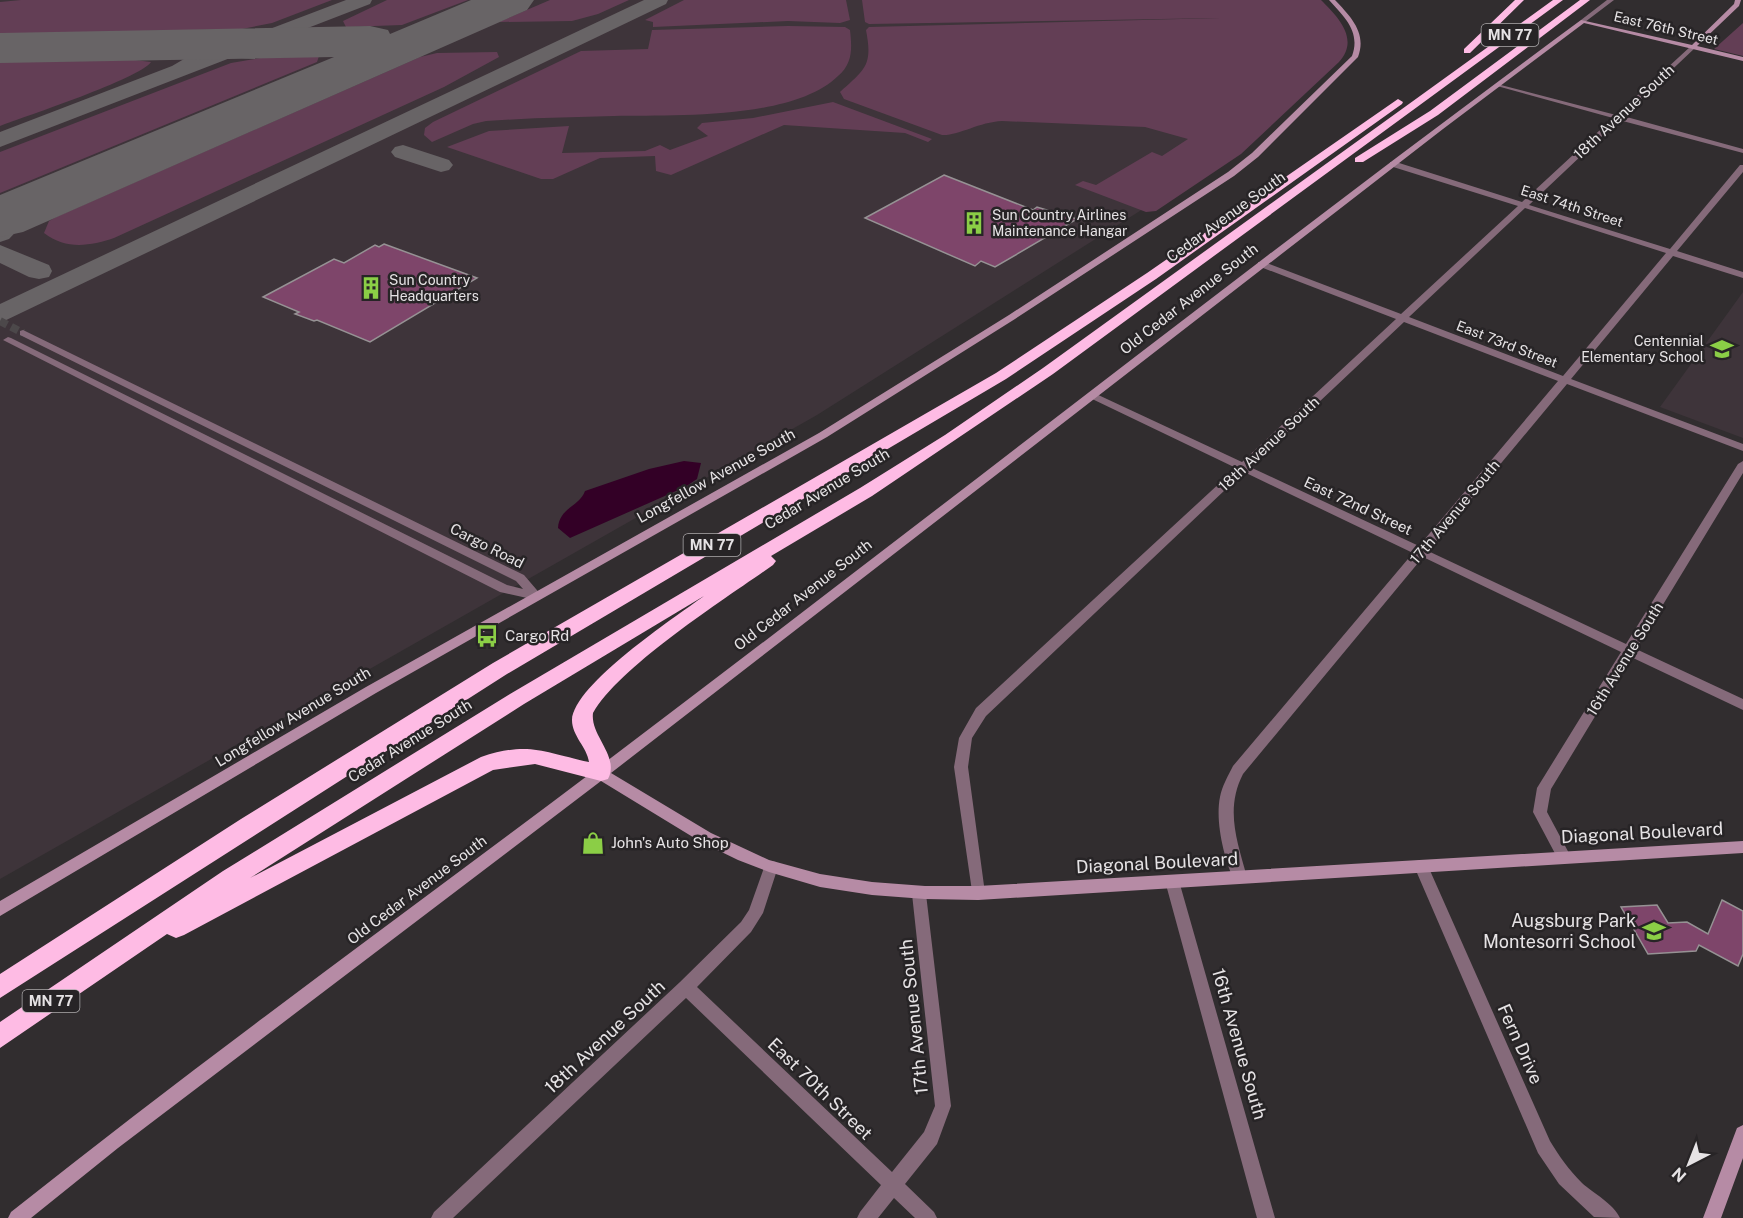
<svg xmlns="http://www.w3.org/2000/svg" width="1743" height="1218" font-family="'Public Sans',sans-serif">
	<style>
		.built { fill: #3e343a }
		.green { fill: #633e55 }
		.water { fill: #330026 }
		.lines { fill: none; stroke-linecap: round; stroke-linejoin: round }
		.taxiway { fill: #686466; fill-rule: evenodd }
		.runway { fill: #686466; fill-rule: evenodd }
		.building { fill: #7e456a; stroke: #969294; stroke-width: 1.5 }
		.street-tunnel { stroke: #4c484a; stroke-width: 8; stroke-dasharray: 8 4.5; stroke-linecap: butt }
		.street { fill: #856a7a; fill-rule: evenodd }
		.secondary { fill: #b68ba5; fill-rule: evenodd }
		.highway { fill: #febbe4; fill-rule: evenodd }
		.labels { text-anchor: middle; stroke-width: 5; stroke-linejoin: round; paint-order: stroke }
		.far-street-label { font-size: 14px; fill: #e6e3e5; stroke: #272426 }
		.shield { fill: #272426; stroke: #adaaac; stroke-width: 1.5 }
		.shield-label { font-size: 14px; font-weight: bold; fill: #e6e3e5 }
		.far-poi-label { font-size: 14px; fill: #e6e3e5; stroke: #272426; text-anchor: start }
		.street-label { font-size: 15px; fill: #e6e3e5; stroke: #272426 }
		.poi-label { font-size: 15px; fill: #e6e3e5; stroke: #272426; text-anchor: start }
		.near-street-label { font-size: 18px; fill: #e6e3e5; stroke: #272426 }
		.near-poi-label { font-size: 18px; fill: #e6e3e5; stroke: #272426; text-anchor: end }
	</style>
	<rect width="100%" height="100%" fill="#312d2f"/>
	<path class="built" d="M0 0H1308L1143 209 817 415 0 879Z
		M1743 292V438L1660 407Z"/>
	<path class="green" d="M21 0H332L272 23 242 29 0 34V2Z
		M387 0H468L402 25 346 27 343 21Z
		M550 0H629L598 14 572 21 499 22Z
		M684 0H846L850 20 840 23 788 21 653 27V22L645 20Z
		M862 0H1321C1338 17 1360 39 1339 62L1241 154 1156 211 1146 212 1075 185 1083 181 1096 185 1152 152 1162 156 1188 139 1145 127 1002 121C979 122 958 136 942 135L844 99 840 92C865 69 873 66 866 30L869 27 1220 18 869 24 865 22Z
		M1743 23V56L1714 49Z
		M788 26 845 27 850 30C852 48 853 63 838 76 793 120 674 115 614 116 571 117 529 118 486 121L473 124 432 142 424 135 425 128 433 122 581 51 648 49 652 30Z
		M497 52 499 57 444 87 114 238C90 246 66 250 44 233L49 221 56 217 420 57 437 53Z
		M319 56 317 62 0 193V152L231 63 260 58Z
		M135 60 151 62C139 79 26 116 0 126V62Z
		M833 102 932 139 928 142 905 133 784 125 671 175 656 171 655 156 600 158 553 179H541L447 147 489 131 569 126 562 153 645 151 660 145 670 150 708 136 697 128 702 123 753 118Z"/>
	<path class="water" d="M684 461 701 463 697 479 685 487 570 538 558 528C559 508 580 506 585 491L649 469Z"/>
	<g class="lines">
		<path class="taxiway" d="M346 0H372L370 4 0 147V132L172 66 184 59V55L178 53 139 49 136 45 139 41H181L201 48 204 54Z
			M644 0H668L666 4 0 323V304Z
			M403 145 449 160 453 165 449 170 441 172 395 157 391 152 395 147Z
			M75 179 84 181 87 186 84 191 30 217 9 239 0 242V205Z
			M0 245 49 265 52 271 49 277 39 279 29 277 0 263Z"/>
		<path class="runway" d="M471 0H534L527 10 23 232 0 237V195L334 57 0 63V33L370 26 388 30 390 34Z"/>
	</g>
	<path class="building" d="M944 175 1033 210 1037 207 1077 219 995 267 981 261 975 266 865 218Z
		M384 244 477 278 370 342 317 320 314 321 295 314 299 312 263 297 334 259 344 263 375 245 379 247Z
		M1722 900 1743 911V954L1738 966 1699 945 1696 951 1648 954 1621 907 1657 905 1668 923 1687 922 1708 934Z"/>
	<g class="lines">
		<path class="street-tunnel" d="M0 321 23 333"/>
		<path class="street" d="M1607 0H1614L1585 22H1581V20Z
			M1691 46 1696 47 1623 116 1743 149V153L1619 120 1529 205 1670 249 1740 165H1743V172L1677 251 1743 272V278L1673 256 1571 379 1743 444V451L1567 384 1428 551 1626 644 1738 464 1743 461V473L1636 649 1743 699V710L1631 657 1551 789 1547 812 1571 857 1569 861 1564 863 1559 861 1533 812 1537 788 1621 652 1423 557 1243 774C1225 809 1237 841 1247 877L1245 882 1240 883 1235 882C1224 860 1215 821 1220 797 1222 786 1228 776 1233 766L1413 553 1244 472 986 716 972 738 968 767 985 893 983 898 978 900 973 898 954 767 959 738 976 708 1236 468 1088 397V393H1094L1242 462 1396 319 1258 266V262H1264L1401 314 1518 206 1390 166V162H1396L1522 202 1613 118 1497 86V84L1616 115ZM1525 208 1666 253 1563 376 1409 317ZM1404 322 1558 381 1419 546 1250 467Z
			M23 330 524 575 542 596 536 600 500 592 3 340 8 337 11 338 507 585 523 589 516 581 20 335V331Z
			M1421 860 1426 861 1428 866 1550 1141C1559 1156 1569 1170 1582 1183 1593 1193 1614 1204 1620 1218L1594 1217 1559 1184 1538 1153 1414 866 1416 861Z
			M771 861 776 862 778 867 763 913 751 932 697 987 892 1172 924 1132 935 1106 912 894 914 889 919 887 924 889 926 894 951 1106 937 1144 905 1184 934 1212 937 1218H915L894 1198 878 1218H857L860 1212 881 1185 686 998 453 1218H431L434 1212 680 982 741 922 749 910 766 862Z
			M1172 875 1177 876 1179 881 1275 1218H1257L1165 881 1167 876Z"/>
		<path class="secondary" d="M1329 0H1335C1351 17 1367 33 1358 57L1258 157 1234 176 1015 319 827 437 376 693 0 916V901L366 687 819 433 1009 315 1228 172 1252 153 1352 56C1361 31 1344 17 1329 0Z
			M1735 0H1741L1739 6 1697 46 1743 57V61L1584 23 1443 129 611 773 711 833 769 860 820 874 872 882 925 886H978L1743 841V853L978 900 925 899 872 895 820 887 769 872 738 860 701 842 601 781 118 1148 31 1218H8L11 1212C202 1060 400 917 595 770 925 521 1249 265 1581 20L1692 45 1734 4Z
			M1743 1125V1158L1721 1218H1703L1737 1128Z"/>
		<path class="highway" d="M1515 0H1524L1470 53H1464V49Z
			M1553 0H1563L1053 374 872 496 771 556 776 561 773 565C725 599 621 665 593 713 590 736 620 756 608 779L601 781 535 764 493 770 184 935 176 938 167 934 0 1048V1022L223 871 510 694 860 488 945 435 1043 368ZM704 596C674 618 574 684 572 720 572 736 587 747 589 762 543 752 529 741 481 757L250 878 524 704Z
			M1580 0H1590L1438 115 1363 162H1355V158L1430 111Z
			M1398 99 1403 102 1402 104 1156 279 1006 379 507 674 0 998V974L241 819 493 663 996 373 1147 273Z"/>
	</g>
	<defs>
		<g id="building-bare" transform="scale(1.8)"><path d="M-4-6H4V6H1V3H-1V6H-4ZM-2.5-4.3h1.7v1.8h-1.7ZM.8-4.3h1.7v1.8H.8ZM-2.5-1h1.7V.8h-1.7ZM.8-1h1.7V.8H.8Z" fill="#8bce46" stroke="#272426" stroke-width="2.5" paint-order="stroke"/></g>
		<g id="school-bare" transform="scale(1.8)"><path d="M0-5L7-2L0 1L-7-2ZM-4 1L0 2.5L4 1V4Q0 6-4 4Z" fill="#8bce46" stroke="#272426" stroke-width="2.5" paint-order="stroke"/></g>
		<g id="bus-bare" transform="scale(1.8)"><path d="M-5-6H5V4H4V6H2V4H-2V6H-4V4H-5ZM-3.5-4V0h7V-4ZM-3.5 1.2v1.5H-2V1.2ZM2 1.2v1.5H3.5V1.2Z" fill="#8bce46" stroke="#272426" stroke-width="2.5" paint-order="stroke"/></g>
		<g id="shop-bare" transform="scale(1.8)"><path d="M-5-2.5h2.3a2.7 3.5 0 0 1 5.4 0H5L5.5 6h-11ZM-1.5-2.5h3a1.5 2.3 0 0 0-3 0Z" fill="#8bce46" stroke="#272426" stroke-width="2.5" paint-order="stroke"/></g>
	</defs>
	<g fill-rule="evenodd">
		<use href="#building-bare" x="974" y="223"/>
		<use href="#building-bare" x="371" y="288"/>
		<use href="#school-bare" x="1722" y="349"/>
		<use href="#bus-bare" x="487" y="636"/>
		<use href="#shop-bare" x="593" y="843"/>
		<use href="#school-bare" x="1654" y="931"/>
	</g>
	<g class="labels">
		<g class="far-street-label">
			<text transform="translate(1666 28) rotate(13)" y="5">East 76th Street</text>
			<text transform="translate(1572 206) rotate(18)" y="5">East 74th Street</text>
			<text transform="translate(1507 344) rotate(21)" y="5">East 73rd Street</text>
		</g>
		<g class="shield">
			<rect x="1481.5" y="24" width="57" height="22" rx="4.5"/>
			<rect x="683.5" y="534" width="57" height="22" rx="4.5"/>
			<rect x="22.5" y="990" width="57" height="22" rx="4.5"/>
		</g>
		<g class="shield-label">
			<text x="1510" y="40">MN 77</text>
			<text x="712" y="550">MN 77</text>
			<text x="51" y="1006">MN 77</text>
		</g>
		<g class="far-poi-label">
			<text x="992" y="220">Sun Country Airlines<tspan x="992" dy="16">Maintenance Hangar</tspan></text>
			<text x="389" y="285">Sun Country<tspan x="389" dy="16">Headquarters</tspan></text>
			<text x="1704" y="346" text-anchor="end">Centennial<tspan x="1704" dy="16">Elementary School</tspan></text>
		</g>
		<g class="street-label">
			<text transform="translate(1624 112) rotate(-43)" y="5">18th Avenue South</text>
			<text transform="translate(1226 217) rotate(-36)" y="5">Cedar Avenue South</text>
			<text transform="translate(1189 299) rotate(-38)" y="5">Old Cedar Avenue South</text>
			<text transform="translate(1269 444) rotate(-43)" y="5">18th Avenue South</text>
			<text transform="translate(716 476) rotate(-29)" y="5">Longfellow Avenue South</text>
			<text transform="translate(827 489) rotate(-31)" y="5">Cedar Avenue South</text>
			<text transform="translate(1358 506) rotate(25)" y="5">East 72nd Street</text>
			<text transform="translate(1455 512) rotate(-50)" y="5">17th Avenue South</text>
			<text transform="translate(487 546) rotate(27)" y="5">Cargo Road</text>
			<text transform="translate(803 595) rotate(-38)" y="5">Old Cedar Avenue South</text>
			<text transform="translate(1625 659) rotate(-58)" y="5">16th Avenue South</text>
			<text transform="translate(293 717) rotate(-31)" y="5">Longfellow Avenue South</text>
			<text transform="translate(410 741) rotate(-32)" y="5">Cedar Avenue South</text>
			<text transform="translate(417 890) rotate(-37)" y="5">Old Cedar Avenue South</text>
		</g>
		<g class="poi-label">
			<text x="505" y="641">Cargo Rd</text>
			<text x="611" y="848">John's Auto Shop</text>
		</g>
		<g class="near-street-label">
			<text transform="translate(1642 833) rotate(-3)" y="6">Diagonal Boulevard</text>
			<text transform="translate(1157 863) rotate(-3)" y="6">Diagonal Boulevard</text>
			<text transform="translate(914 1017) rotate(-96)" y="6">17th Avenue South</text>
			<text transform="translate(605 1037) rotate(-43)" y="6">18th Avenue South</text>
			<text transform="translate(1239 1044) rotate(74)" y="6">16th Avenue South</text>
			<text transform="translate(1520 1044) rotate(66)" y="6">Fern Drive</text>
			<text transform="translate(820 1089) rotate(44)" y="6">East 70th Street</text>
		</g>
		<g class="near-poi-label">
			<text x="1636" y="927">Augsburg Park<tspan x="1636" dy="21">Montesorri School</tspan></text>
		</g>
	</g>
	<g transform="translate(1689 1164) rotate(222)" stroke="#272426" stroke-width="4.5" paint-order="stroke">
	<path d="M0-4.5L10 22L0 15L-10 22Z" fill="#e6e3e5"/>
	<text y="-9" font-size="16" font-weight="bold" text-anchor="middle" fill="#e6e3e5">N</text>
	</g>
</svg>
